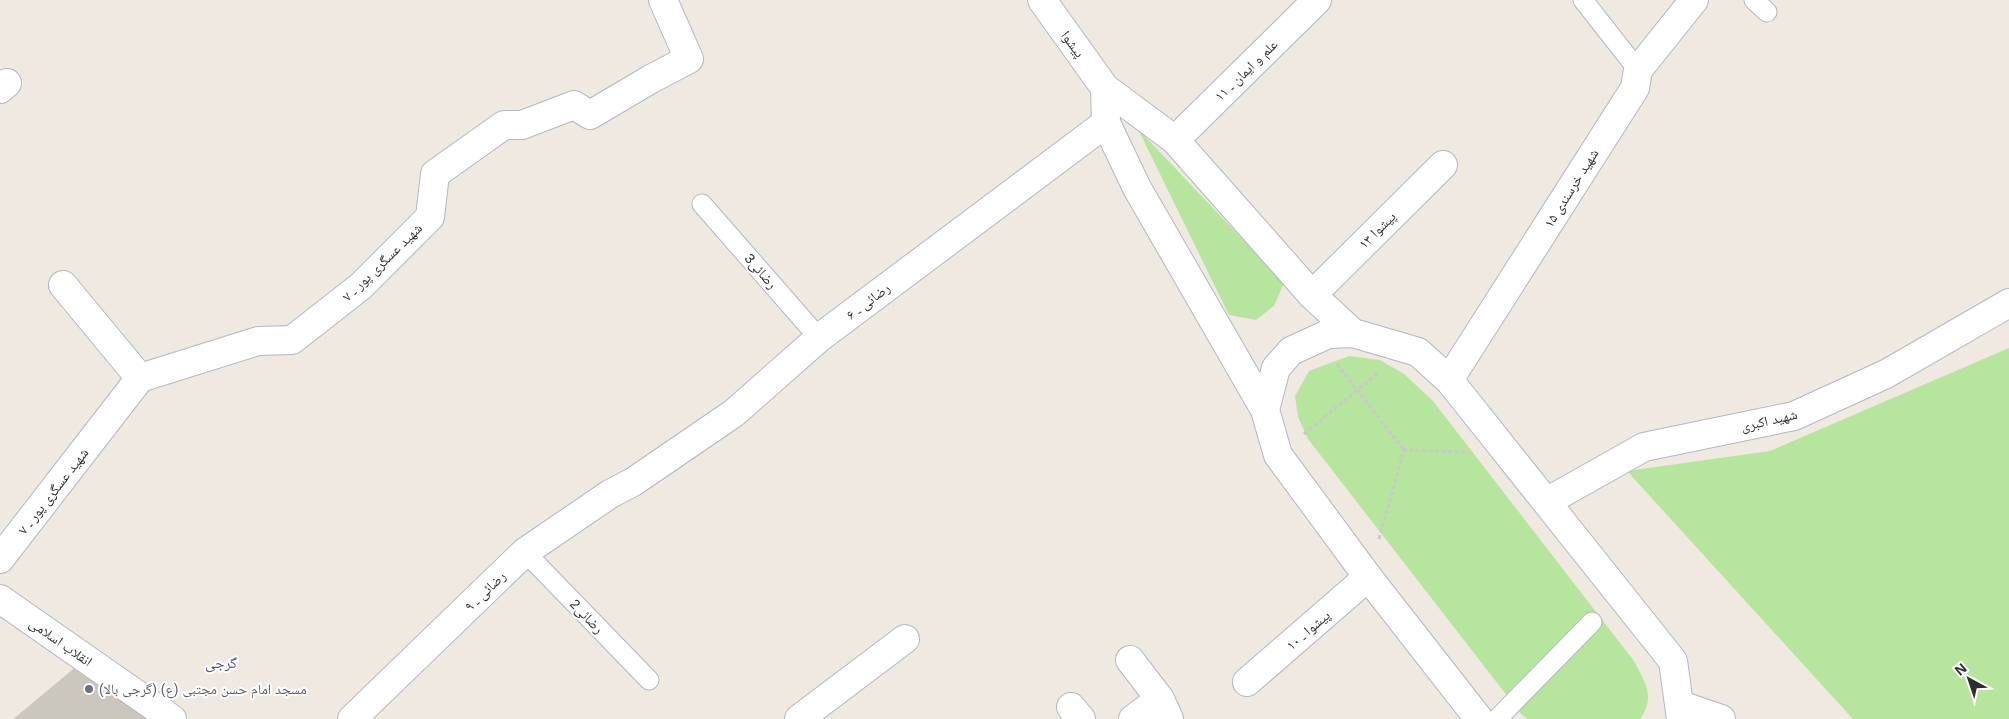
<svg xmlns="http://www.w3.org/2000/svg" width="2009" height="719" font-family="Helvetica,'Noto Naskh Arabic',sans-serif">
	<style>
		.green { fill: #b6e59e }
		.building { fill: #cbc7bf; stroke: #cbc5ba }
		.lines { fill: none; stroke-linecap: round; stroke-linejoin: round }
		.service-casing { stroke: #b4b7c1; stroke-width: 21 }
		.minor-casing { stroke: #b4b7c1; stroke-width: 30 }
		.tertiary-casing { stroke: #b4b7c1; stroke-width: 30 }
		.path { stroke: #c9c9c9; stroke-width: 3; stroke-dasharray: 4 2.5; stroke-linecap: butt }
		.service { stroke: #fff; stroke-width: 19 }
		.minor { stroke: #fff; stroke-width: 28 }
		.tertiary { stroke: #fff; stroke-width: 28 }
		.worship-dot { fill: #6b7280; stroke: #fff; stroke-width: 2 }
		.labels { text-anchor: middle; stroke-width: 4; stroke-linejoin: round; paint-order: stroke }
		.street-label { font-size: 14px; fill: #2e2e2e; stroke: #fff }
		.worship-label { font-size: 14px; fill: #5b616d; stroke: #fff; text-anchor: start }
		.neighbourhood-label { font-size: 15px; fill: #4d5680; stroke: #fff }
	</style>
	<rect width="100%" height="100%" fill="#efe9e1"/>
	<path class="green" d="M1138 129 1284 283 1274 306 1256 320 1229 315Z
		M2009 348V719H1853L1627 471 1770 451Z
		M1349 356 1380 360 1404 374 1433 401 1634 661C1645 682 1656 697 1640 719H1528L1522 715 1308 439 1298 417 1295 396 1309 371Z"/>
	<path class="building" d="M86 659 172 719H14Z"/>
	<g class="lines">
		<g class="service-casing">
			<path id="service" d="M1583 0 1638 70
				M1754 0 1767 12
				M702 204 819 338
				M525 552 649 680
				M1497 719 1592 622"/>
		</g>
		<g class="minor-casing">
			<path id="minor" d="M0 89 7 83
				M1175 140 1317 0
				M63 285 140 378
				M1312 295 1443 165
				M1449 380 1635 88 1638 70 1694 0
				M1548 501 1644 447 1794 416 1886 374 2009 303
				M0 559 140 378 258 341 292 340 361 286 430 217 435 174 504 125H522L574 105 590 115 651 79 689 59 663 0
				M1130 660 1160 699 1169 719
				M1247 682 1368 577
				M1680 705 1721 719
				M1071 707 1081 719
				M352 719 525 552 610 494 633 482 734 413 819 338 1106 123
				M799 719 905 639
				M1133 719 1160 699"/>
		</g>
		<g class="tertiary-casing">
			<path id="tertiary" d="M1042 0 1105 88 1175 140 1312 295 1353 333
				M1105 88 1106 123 1137 188 1265 410
				M0 599 172 719
				M1479 719 1368 577 1278 455 1265 410 1276 368 1291 351 1328 334 1353 333 1418 352 1449 380 1673 661 1681 719"/>
		</g>
		<path class="path" d="M1337 364 1404 450
			M1304 434 1378 373
			M1379 539 1404 450 1468 452"/>
		<use href="#service" class="service"/>
		<use href="#minor" class="minor"/>
		<use href="#tertiary" class="tertiary"/>
	</g>
	<circle class="worship-dot" cx="89" cy="689" r="5"/>
	<g class="labels">
		<g class="street-label">
			<text transform="translate(1073 44) rotate(54)" y="5">پیشوا</text>
			<text transform="translate(1246 70) rotate(-44)" y="5">علم و ایمان ـ ۱۱</text>
			<text transform="translate(1571 188) rotate(-58)" y="5">شهید خرسندی ۱۵</text>
			<text transform="translate(1377 230) rotate(-45)" y="5">پیشوا ۱۳</text>
			<text transform="translate(382 262) rotate(-44)" y="5">شهید عسگری پور ـ ۷</text>
			<text transform="translate(761 271) rotate(49)" y="5">رضائی3</text>
			<text transform="translate(868 301) rotate(-37)" y="5">رضائی ـ ۶</text>
			<text transform="translate(1769 420) rotate(-13)" y="5">شهید اکبری</text>
			<text transform="translate(53 491) rotate(-52)" y="5">شهید عسگری پور ـ ۷</text>
			<text transform="translate(485 591) rotate(-44)" y="5">رضائی ـ ۹</text>
			<text transform="translate(587 616) rotate(46)" y="5">رضائی2</text>
			<text transform="translate(1308 630) rotate(-41)" y="5">پیشوا ـ ۱۰</text>
			<text transform="translate(61 642) rotate(35)" y="5">انقلاب اسلامی</text>
		</g>
		<g class="worship-label">
			<text x="99" y="694">مسجد امام حسن مجتبی (ع) (گرجی بالا)</text>
		</g>
		<g class="neighbourhood-label">
			<text x="221" y="668">گرجی</text>
		</g>
	</g>
	<g transform="translate(1969 679) rotate(320)" stroke="#ffffff" stroke-width="4" paint-order="stroke">
	<path d="M0-4L9 19L0 12L-9 19Z" fill="#2e2e2e"/>
	<text y="-8" font-size="14" font-weight="bold" text-anchor="middle" fill="#2e2e2e">N</text>
	</g>
</svg>
